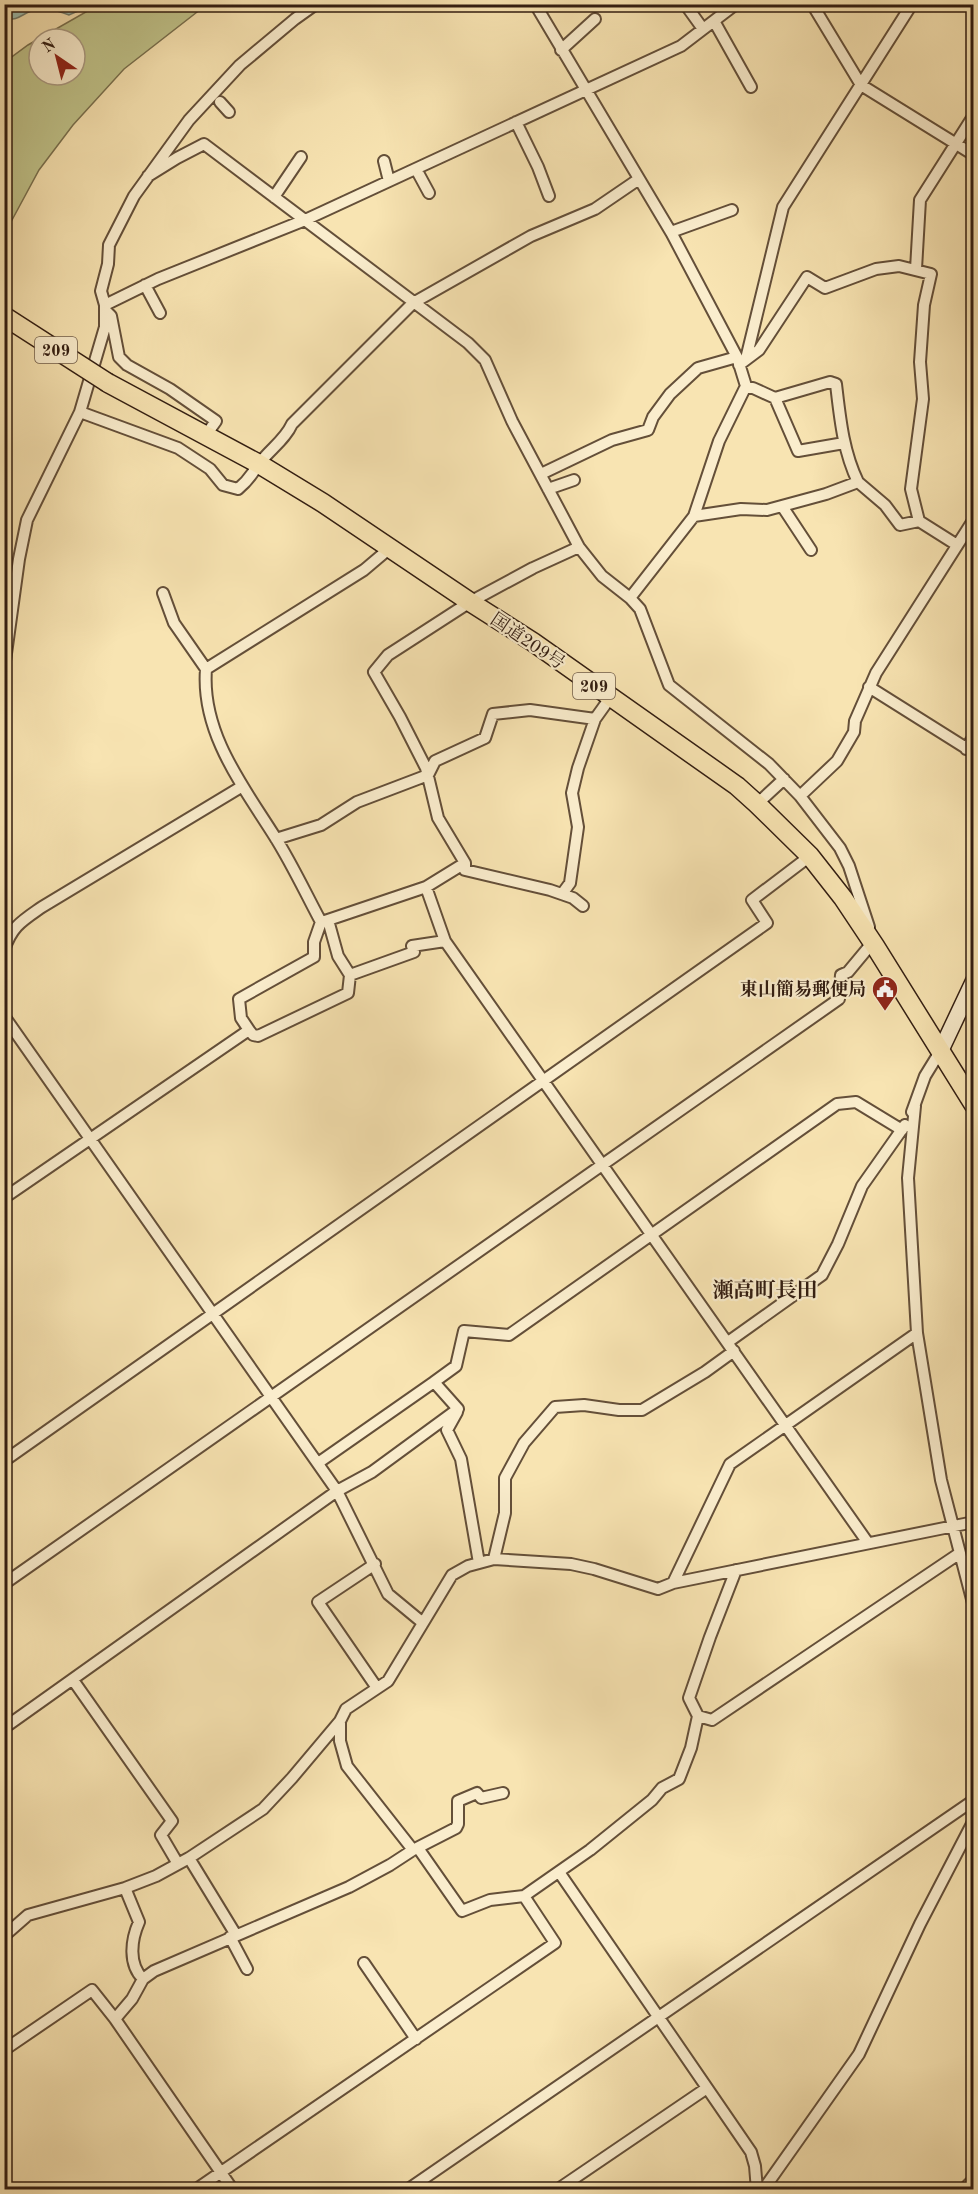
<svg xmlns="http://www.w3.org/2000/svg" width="978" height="2194" font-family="'Old Standard TT','Noto Serif JP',serif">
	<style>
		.green { fill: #c0c38a; stroke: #79704e; stroke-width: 1.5; fill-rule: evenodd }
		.water { fill: #9dbeb0; stroke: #727e70; stroke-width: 1.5 }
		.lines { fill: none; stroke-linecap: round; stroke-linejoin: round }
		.street-casing { stroke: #644f39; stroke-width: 14 }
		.secondary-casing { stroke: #321d11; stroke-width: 18 }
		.highway-casing { stroke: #321d11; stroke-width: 21 }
		.street { stroke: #faedcd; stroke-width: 10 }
		.secondary { stroke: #faedcd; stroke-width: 15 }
		.highway { stroke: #f8e4b2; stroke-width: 18 }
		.highway-bridge-casing { stroke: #321d11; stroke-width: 21; stroke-linecap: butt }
		.highway-bridge { stroke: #f8e4b2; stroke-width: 18 }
		.labels { text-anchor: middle; stroke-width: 4.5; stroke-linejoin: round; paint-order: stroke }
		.shield { fill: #faedcd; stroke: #6e5b49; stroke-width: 1.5 }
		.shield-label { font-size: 16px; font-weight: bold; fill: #321d11 }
		.street-label { font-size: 18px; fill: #321d11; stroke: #faedcd }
		.poi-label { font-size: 18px; font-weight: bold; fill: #321d11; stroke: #faedcd; text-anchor: end }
		.quarter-label { font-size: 21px; font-weight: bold; fill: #321d11; stroke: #faedcd }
	</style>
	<rect width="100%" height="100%" fill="#f8e4b2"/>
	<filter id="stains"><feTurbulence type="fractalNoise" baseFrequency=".00333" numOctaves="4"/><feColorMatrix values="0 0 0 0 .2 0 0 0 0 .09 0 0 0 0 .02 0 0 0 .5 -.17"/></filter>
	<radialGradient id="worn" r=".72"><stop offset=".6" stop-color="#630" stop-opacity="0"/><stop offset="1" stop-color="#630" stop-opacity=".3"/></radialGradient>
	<path class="green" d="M98 5H206L124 69 73 125 39 170 5 233V62L28 45ZM39 39H75V75H39Z"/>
	<path class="water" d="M17 4H92V5L69 15C58 11 43 6 31 11 19 16 19 20 5 19V9Z"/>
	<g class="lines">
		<g class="street-casing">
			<path id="street" d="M535 4 672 234 737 357 746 386 719 441 694 516 630 598
				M685 4 703 29
				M812 4 861 85 974 155
				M714 21 751 87
				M561 50 595 19
				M220 102 229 112
				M516 122 538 167 549 196
				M384 161 389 181
				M416 169 429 193
				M148 176 177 158 204 144 468 343 485 360 512 421 579 547 602 576 630 598 640 609 669 685 769 764 800 796 840 848 849 866 869 927
				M274 197 301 157
				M671 232 732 210
				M916 269 920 200 974 115
				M145 285 160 313
				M105 305 158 279 305 220 681 46 736 4
				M106 311 111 316 119 357 127 365 170 389 216 421 211 428
				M746 359 783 207 912 4
				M739 365 759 350 807 277 825 288 876 269 899 266 931 274 924 305 920 362 923 399 911 489 919 521 957 545
				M745 388H753L775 398 798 451 844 443
				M775 398 830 382 836 384C840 418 843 451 858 482
				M80 412 178 448 210 469 223 485 238 489C250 479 250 476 259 464 269 450 285 440 292 424L413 303 531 236 595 209 639 179
				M541 474 612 440 648 430 653 417 670 394 698 368 737 357
				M548 489 574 480
				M782 506 811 550
				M694 516 741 509 767 510 826 494 858 482 885 505 900 525 919 521
				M579 547 533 568 470 602 388 655 374 672 400 717 426 768 438 818 465 863V870L550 890 573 898 583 906
				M163 593 174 623 206 669
				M4 668 19 559 27 520 80 412 105 327V305L101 291 108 264 109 245 134 196 189 120 240 65 295 19 316 4
				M869 687 974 753
				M966 749 974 736
				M800 796 837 761 854 732 855 721 876 673 974 519
				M757 804 784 779
				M276 839 321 825 357 802 428 775 435 761 485 738 493 714 530 710 595 719 610 698
				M426 887 445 941 868 1543
				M562 894 570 883 578 827 572 793 578 768 595 719
				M322 922 426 887 465 863
				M4 950C12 926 22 921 42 907L241 787
				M350 975 414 952 412 946 445 941
				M4 1016 337 1491 388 1594 423 1623
				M249 1030 241 1018 239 999 314 957V942L321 922C306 894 292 864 275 837 243 786 201 733 206 669L364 570 390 548
				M915 1106 908 1178 917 1333 941 1480 974 1607
				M912 1112 925 1076 941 1050
				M4 1198 249 1030 253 1035 258 1036 348 993 350 975 338 956 328 920
				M728 1342 822 1275 838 1244 862 1186 905 1125
				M457 1412 447 1430 461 1459 479 1563
				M4 1461 767 923 752 900 810 856
				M318 1463 434 1382
				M494 1559 505 1513V1478L524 1443 555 1407 584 1405 619 1410H642L705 1372 734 1351
				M375 1564 318 1602 377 1688
				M673 1583 730 1464 917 1333
				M4 1584 839 999 841 975 848 972 873 942
				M73 1680 172 1821 161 1835 178 1864
				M698 1716 712 1720 960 1553
				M340 1721V1741L347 1766 413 1850
				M4 1728 337 1491 372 1472 458 1409 434 1382 456 1366 464 1331 509 1335 837 1104 856 1102 902 1130
				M418 1848 462 1911 490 1900 524 1896 590 1850 652 1800 662 1788 679 1779 691 1748 698 1716 689 1698 710 1637 736 1570
				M189 1858 236 1935
				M559 1872 751 2152 755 2166 757 2190
				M125 1888 139 1922C131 1940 128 1964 143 1979
				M4 1936 28 1915 125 1888 156 1876 189 1858 263 1809 292 1778 340 1721 346 1709 388 1681 452 1575 468 1566 494 1559 571 1564 594 1569 658 1589 673 1583 974 1522
				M230 1937 247 1969
				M364 1963 416 2039
				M115 2019 132 1999 143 1979 154 1971 349 1887 390 1865 413 1850 456 1828 458 1824V1801L477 1793 481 1798 503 1793
				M4 2050 92 1990 115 2019 233 2190
				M195 2190 555 1943 524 1896
				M407 2190 974 1800
				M557 2190 707 2088
				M763 2190 859 2054 920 1924 974 1820
				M963 2190 974 2179"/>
		</g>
		<g class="secondary-casing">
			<path id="secondary" d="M941 1050 974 980"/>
		</g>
		<g class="highway-casing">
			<path id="highway" d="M108 383 259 464 323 503 470 602 533 642 737 786 757 804 810 856 843 898 875 946 974 1105"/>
		</g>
		<use href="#street" class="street"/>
		<use href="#secondary" class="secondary"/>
		<use href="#highway" class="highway"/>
		<g class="highway-bridge-casing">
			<path id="highway-bridge" d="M4 316 108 383"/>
		</g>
		<use href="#highway-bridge" class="highway-bridge"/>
	</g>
	<defs>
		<g id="civic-pin" transform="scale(1.35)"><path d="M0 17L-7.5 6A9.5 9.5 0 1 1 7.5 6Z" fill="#8f2418" stroke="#faedcd"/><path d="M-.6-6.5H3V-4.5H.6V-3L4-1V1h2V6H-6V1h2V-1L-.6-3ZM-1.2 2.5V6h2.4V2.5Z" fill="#fff"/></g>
	</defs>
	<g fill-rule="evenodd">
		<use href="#civic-pin" x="885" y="989"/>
	</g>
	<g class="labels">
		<g class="shield">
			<rect x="35" y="337" width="42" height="26" rx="4.5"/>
			<rect x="573" y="673" width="42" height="26" rx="4.5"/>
		</g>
		<g class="shield-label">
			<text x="56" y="356">209</text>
			<text x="594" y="692">209</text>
		</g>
		<g class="street-label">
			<text transform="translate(528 641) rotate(34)" y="6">国道209号</text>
		</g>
		<g class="poi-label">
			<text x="866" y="995">東山簡易郵便局</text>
		</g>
		<g class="quarter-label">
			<text x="765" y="1297">瀬高町長田</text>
		</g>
	</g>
	<rect width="978" height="2194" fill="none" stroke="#f8e4b2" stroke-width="24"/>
	<rect x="6" y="6" width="966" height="2182" fill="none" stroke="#321d11" stroke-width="3"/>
	<rect x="12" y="12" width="954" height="2170" fill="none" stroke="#321d11" stroke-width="1.5"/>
	<g transform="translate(57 57) rotate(325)"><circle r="28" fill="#faedcd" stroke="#aa9a82" stroke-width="1.5"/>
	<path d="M0-4.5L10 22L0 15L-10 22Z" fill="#8f2418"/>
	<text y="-9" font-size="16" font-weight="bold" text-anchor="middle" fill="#321d11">N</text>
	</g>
	<rect width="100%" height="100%" filter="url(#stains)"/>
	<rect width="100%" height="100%" fill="url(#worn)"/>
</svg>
